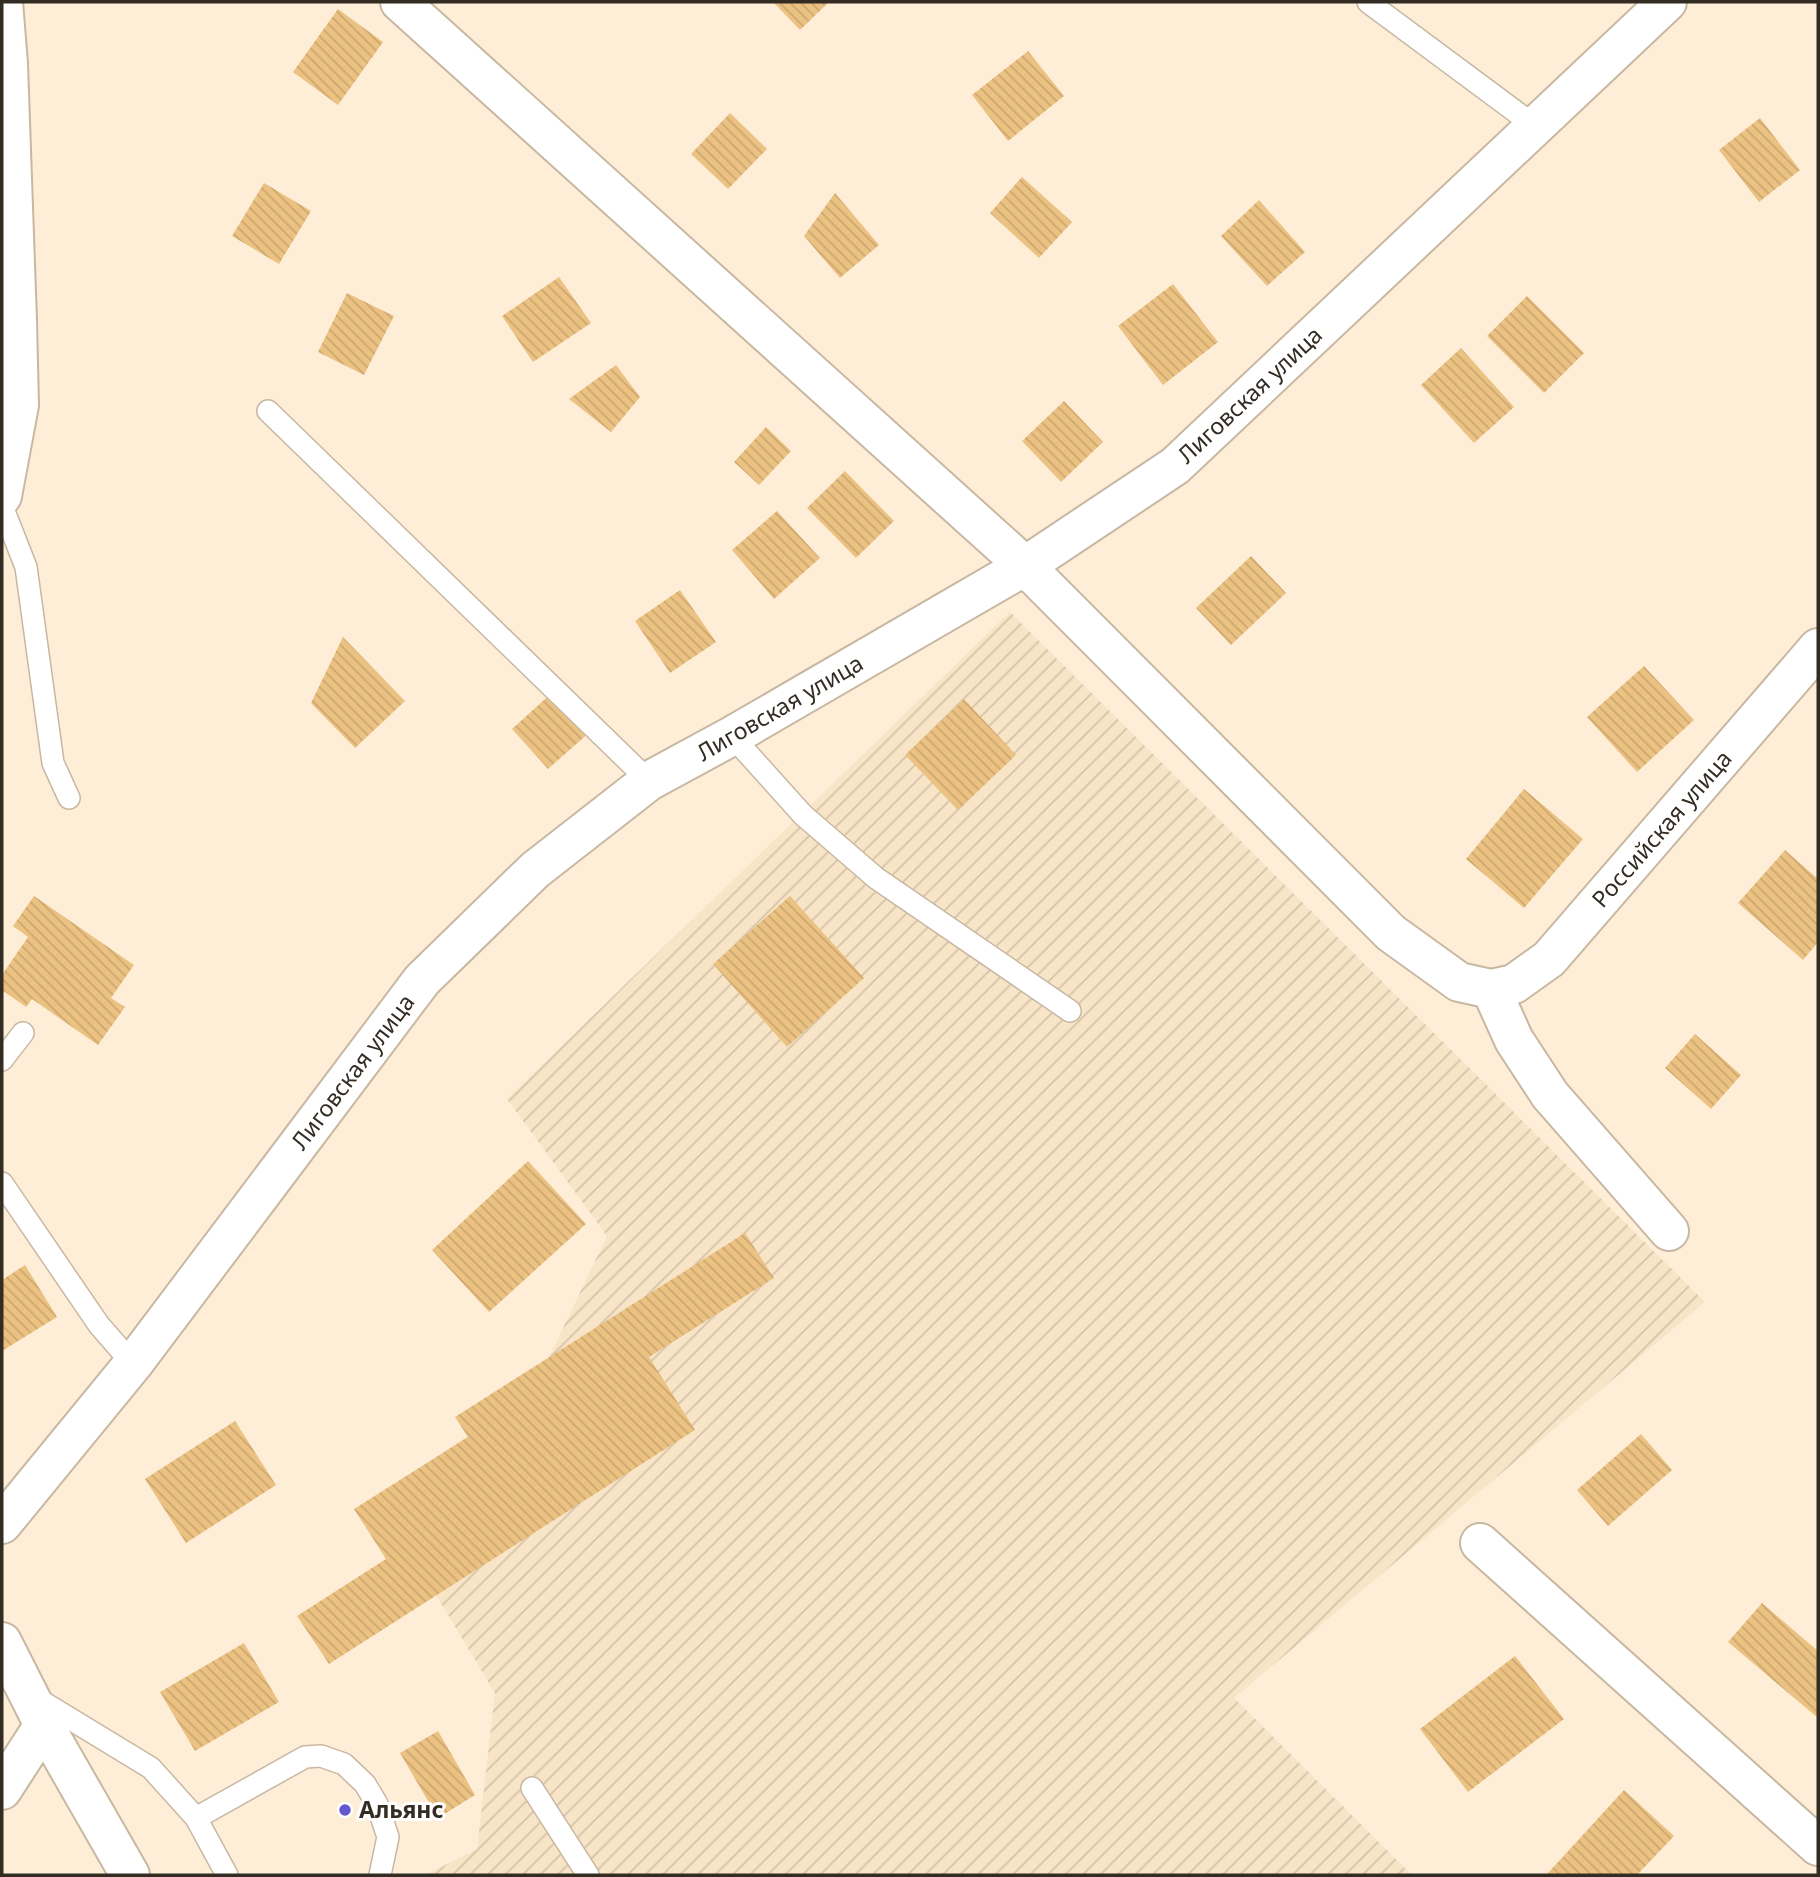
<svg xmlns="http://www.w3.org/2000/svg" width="1820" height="1877" font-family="'Noto Sans',sans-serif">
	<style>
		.industrial { fill: url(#industrial-furrows) }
		.building { fill: url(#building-back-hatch) }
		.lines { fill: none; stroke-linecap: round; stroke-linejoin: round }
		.lane-casing { stroke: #c8b8a2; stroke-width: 24 }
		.street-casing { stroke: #c8b8a2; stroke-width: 42 }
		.primary-casing { stroke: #c8b8a2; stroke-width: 42 }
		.lane { stroke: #fff; stroke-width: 21 }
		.street { stroke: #fff; stroke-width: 38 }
		.primary { stroke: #fff; stroke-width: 38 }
		.poi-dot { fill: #6656cf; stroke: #fff; stroke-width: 2.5 }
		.labels { text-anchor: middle; stroke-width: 6; stroke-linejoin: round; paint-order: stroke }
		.street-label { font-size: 23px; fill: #322c23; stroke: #fff }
		.poi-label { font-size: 23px; font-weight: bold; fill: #322c23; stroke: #fff; text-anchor: start }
	</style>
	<defs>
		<pattern id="industrial-furrows" width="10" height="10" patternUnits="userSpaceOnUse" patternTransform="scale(1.75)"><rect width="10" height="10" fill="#f8e4c6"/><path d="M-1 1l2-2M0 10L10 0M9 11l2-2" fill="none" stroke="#d5c4aa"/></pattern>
		<pattern id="building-back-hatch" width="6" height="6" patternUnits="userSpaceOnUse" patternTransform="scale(1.75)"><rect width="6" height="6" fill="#ecc282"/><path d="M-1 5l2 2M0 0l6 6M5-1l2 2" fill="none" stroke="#cba770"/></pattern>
	</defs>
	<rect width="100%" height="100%" fill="#ffeed7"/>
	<path class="industrial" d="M1010 612 1705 1302 1234 1698 1412 1875H425L477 1849 495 1693 377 1497 533 1391 607 1236 507 1099Z"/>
	<path class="building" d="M773 2H829L800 30Z
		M338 9 383 42 338 105 293 72Z
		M1028 51 1064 96 1008 141 972 95Z
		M730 113 767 149 728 189 691 154Z
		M1760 118 1800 170 1759 202 1719 150Z
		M1022 177 1072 222 1039 258 990 213Z
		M264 183 311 211 279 264 232 236Z
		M835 193 879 245 840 278 804 236Z
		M1259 200 1305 252 1267 286 1221 236Z
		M559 277 591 323 533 362 502 316Z
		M1173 284 1218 342 1163 385 1118 326Z
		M347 293 394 316 364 375 318 352Z
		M1527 296 1584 353 1544 393 1487 336Z
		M1461 348 1514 407 1474 443 1421 385Z
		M616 365 640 397 611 432 569 399Z
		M1064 401 1103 442 1061 482 1022 441Z
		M766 427 791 451 759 485 734 462Z
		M845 471 894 521 856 558 807 508Z
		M777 511 820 558 774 599 732 550Z
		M1251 556 1286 593 1231 645 1196 608Z
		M680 590 716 642 670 673 635 621Z
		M343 637 405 701 355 748 311 703Z
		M1644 666 1694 720 1637 772 1587 717Z
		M555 690 591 731 548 769 512 729Z
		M964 699 1016 755 958 810 905 755Z
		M1524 789 1583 839 1524 908 1466 859Z
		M1785 850 1818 879V942L1803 960 1738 903Z
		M34 896 134 965 111 998 125 1007 98 1045 32 999 26 1007 2 990V975L28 937 13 926Z
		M790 896 864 978 787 1047 713 964Z
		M1695 1034 1741 1075 1711 1109 1665 1068Z
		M528 1161 586 1224 489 1312 432 1250Z
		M745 1233 774 1278 649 1357 695 1430 329 1664 297 1616 386 1559 354 1509 468 1437 455 1417Z
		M25 1265 57 1317 2 1351V1280Z
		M235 1421 276 1485 186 1543 145 1479Z
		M1641 1434 1672 1470 1608 1526 1577 1490Z
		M1762 1603 1818 1651V1718L1728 1642Z
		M244 1643 279 1702 195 1751 160 1692Z
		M1515 1656 1564 1719 1468 1792 1420 1729Z
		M438 1731 475 1795 438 1818 400 1753Z
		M1624 1790 1674 1836 1637 1875H1550L1548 1873Z"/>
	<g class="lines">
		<g class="lane-casing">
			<path id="lane" d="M1368 2 1535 126
				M268 411 649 781
				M2 506 26 567 53 763 69 798
				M732 736 803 815 876 878 1070 1011
				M2 1060 23 1033
				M2 1183 99 1325 133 1364
				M36 1698 151 1768 196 1818 227 1875
				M532 1788 588 1875
				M196 1818 305 1757 321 1756 344 1764 365 1784 377 1804 388 1837 380 1875"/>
		</g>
		<g class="street-casing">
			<path id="street" d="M400 2 1025 566 1391 933 1459 982 1491 989 1514 1040 1550 1095 1669 1231
				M2 496 19 405 17 321 8 64 3 2
				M1491 989 1514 984 1549 959 1818 648
				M2 1524 133 1364 422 980 535 870 649 781 732 736 1025 566 1175 466 1667 2
				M1480 1543 1818 1846
				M2 1790 44 1725"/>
		</g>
		<g class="primary-casing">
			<path id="primary" d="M2 1642 44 1725 130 1875"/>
		</g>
		<use href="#lane" class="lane"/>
		<use href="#street" class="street"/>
		<use href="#primary" class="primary"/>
	</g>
	<circle class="poi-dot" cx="345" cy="1810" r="7"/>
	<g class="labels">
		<g class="street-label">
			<text transform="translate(1250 395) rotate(-43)" y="8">Лиговская улица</text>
			<text transform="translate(780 708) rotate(-30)" y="8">Лиговская улица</text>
			<text transform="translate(1662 829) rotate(-49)" y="8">Российская улица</text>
			<text transform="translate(353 1072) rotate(-53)" y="8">Лиговская улица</text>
		</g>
		<g class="poi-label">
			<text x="359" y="1818">Альянс</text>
		</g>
	</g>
	<rect width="1820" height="1877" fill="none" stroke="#322c23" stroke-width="7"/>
</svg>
